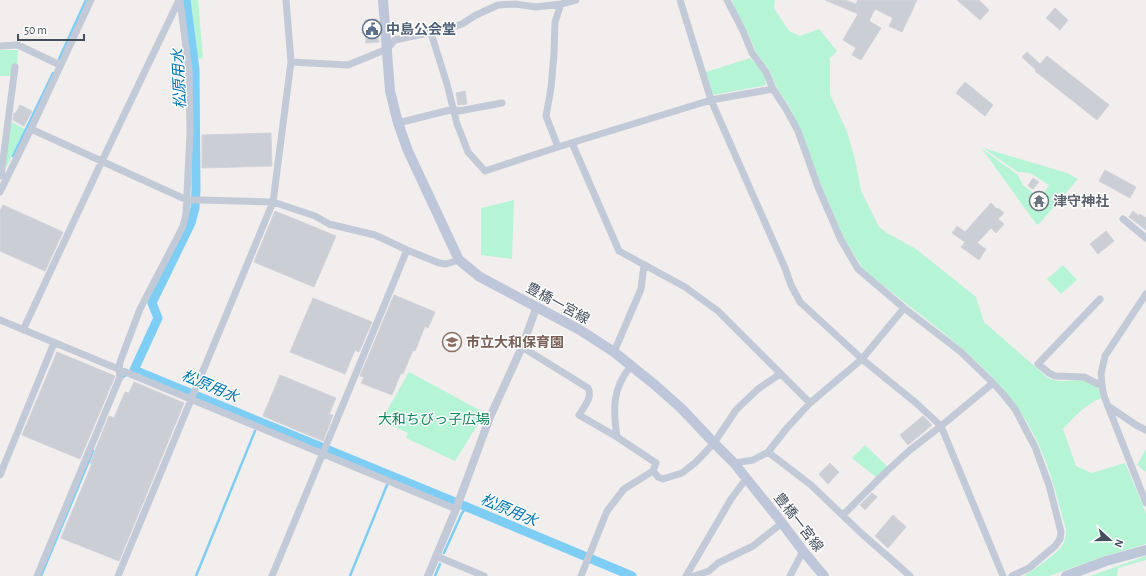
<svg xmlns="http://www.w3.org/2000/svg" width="1146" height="576" font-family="'Alegreya Sans','Noto Sans JP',sans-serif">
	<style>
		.green { fill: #b6f4d6 }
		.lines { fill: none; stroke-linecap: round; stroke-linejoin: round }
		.stream { stroke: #7ecdf5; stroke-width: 2.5 }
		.canal { stroke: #7ecdf5; stroke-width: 9 }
		.building { fill: #ccced6; stroke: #d1d2da }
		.minor { stroke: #c2cad7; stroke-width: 7 }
		.tertiary { stroke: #c2cad7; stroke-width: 8 }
		.secondary { stroke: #bec7d9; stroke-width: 10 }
		.labels { text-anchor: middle; stroke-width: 3; stroke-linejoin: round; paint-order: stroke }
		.service-label { font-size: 14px; font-weight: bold; fill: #4e5e75; stroke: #fff; text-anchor: start }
		.worship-label { font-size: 14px; font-weight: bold; fill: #5b616d; stroke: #fff; text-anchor: start }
		.street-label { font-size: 14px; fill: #444e5d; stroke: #fff }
		.education-label { font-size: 14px; font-weight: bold; fill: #785e54; stroke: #fff; text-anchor: start }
		.park-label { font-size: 14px; fill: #0d865a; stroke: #fff }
		.water-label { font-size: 15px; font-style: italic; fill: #0076b4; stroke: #fff }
	</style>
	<rect width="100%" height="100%" fill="#f1eeed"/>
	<path class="green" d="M190 0H198L203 58 198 59Z
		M732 0H775L774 8 789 31 800 36 819 29 837 51 830 58V94L847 132 855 159 861 191 879 227 887 233 916 249 976 297 984 322 1048 378C1062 385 1072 378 1085 381 1090 383 1095 386 1099 389L1101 398C1086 404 1074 417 1063 429L1076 466 1092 473 1125 463 1146 513V544L1105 556 1049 576H1024C1033 570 1057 554 1062 546 1065 541 1066 535 1066 530 1058 501 1051 471 1038 443 1014 391 974 357 930 322 908 305 885 287 863 269L845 240 822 187 800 130 790 107 778 90 769 70 756 52 747 31 734 6Z
		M0 50H18L17 66 13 76H0Z
		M750 58 764 72 766 85 713 95 706 72Z
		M11 122 25 129 7 166 4 168Z
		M983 148 1067 173 1078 179 1040 223 1037 225 982 149 1017 174 1023 185 1040 198 1049 185 1030 173 1018 172Z
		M514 200 512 259 481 255V208Z
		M1063 265 1077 280 1061 294 1047 279Z
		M409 372 485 413 455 461 406 438 408 433 381 421Z
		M865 445 888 467 877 478 852 458Z
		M1146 449V472L1137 465Z
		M1146 556V560L1118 568 1117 576H1090Z"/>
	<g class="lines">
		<path class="stream" d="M59 59 86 0
			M13 156 53 73
			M122 379 123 377 134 370
			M444 553 462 513 467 507
			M41 576 93 451
			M196 576 255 431
			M350 576 387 485
			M435 576 440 564"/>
		<path class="canal" d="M186 0 195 69 196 189 195 208 191 223 152 303 158 318 134 370 467 507 632 576"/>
	</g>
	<path class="building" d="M825 0H845L856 4 858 0H917L902 32 889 26 893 18 875 9 869 21 881 28 861 60 852 55 856 48 843 40 858 14Z
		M957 0H979L989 10 980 20Z
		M1055 8 1068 20 1060 30 1046 18Z
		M377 19 379 42 366 43 365 20Z
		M1027 52 1040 64 1047 56 1109 105 1097 120 1035 71 1036 70 1022 57Z
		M965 82 993 105 985 116 956 93Z
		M465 91 467 104 458 105 456 93Z
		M20 105 32 111 24 126 13 120 14 113H16Z
		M271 133 272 166 202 168V135Z
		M1105 170 1136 187 1130 198 1099 181Z
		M1033 178 1039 182 1033 189 1028 186Z
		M991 203 997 209 998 208 1004 213 998 219 1004 224 996 233 991 228 977 243 986 249 979 260 961 247 965 242 952 233 957 226 965 232Z
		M3 205 63 232 45 271 0 251V211Z
		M275 211 336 236 314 287 254 262Z
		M1133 211 1139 216 1140 214 1146 218V230L1129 217Z
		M1106 231 1114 241 1098 254 1090 244Z
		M394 295 435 312 428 328 425 326 415 351 413 350 403 374 401 373 392 395 361 383 364 377 360 376Z
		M313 298 372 322 359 352 355 350 345 374 290 352Z
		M57 352 115 376 80 459 22 435Z
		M280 375 336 398 329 414 333 415 323 441 263 416Z
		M134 382 184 403 119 561 61 538 92 464 90 463 109 416 114 418 125 392 129 393Z
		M923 416 932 425 908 445 900 435Z
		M830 463 839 472 828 484 819 474Z
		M872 493 877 497 865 510 860 505Z
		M893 515 906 527 888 548 875 536Z"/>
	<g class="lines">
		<path class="minor" d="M680 0 711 100 785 268 791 285 800 302 862 359 916 403 941 426 1003 576
			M727 0 743 31 752 53 766 72 773 89 786 109 798 131 818 187 841 240 858 269 904 308 961 352 993 383 1003 394 1015 409 1035 447 1049 485 1061 532 1060 539 1055 546 1029 568 1012 576
			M431 33 447 84 457 124 463 139 468 152 485 171 558 147 711 100 773 89
			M0 46 17 45 20 46 60 65
			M291 62 348 65 387 49 395 40 451 28 462 24 476 15 498 5 515 4 536 7 561 4 576 0
			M398 123 454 109 459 111 502 103
			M31 129 187 200H200L273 202 315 216 329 224 375 235 407 250 439 263 446 264 459 260
			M572 143 619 251 685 287 718 311 810 403
			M558 147 546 116 551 88 554 54 555 22 561 4
			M1 176 15 67
			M0 192 31 129 91 0
			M1123 219 1146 238
			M1146 294 1105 356 1101 374 1102 386 1104 396 1146 503
			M1100 299 1038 364 1049 373 1055 376 1084 377 1102 386
			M0 320 456 509
			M23 330 102 161 179 0
			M522 347 588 388C593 397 584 407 579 415L617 437 656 463 653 471
			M614 352 641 289 644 265
			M1108 406 1136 425 1146 430
			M617 437C613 410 612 388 631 366
			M768 452 811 485 861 533 910 576
			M734 463 753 460 768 452 787 428 810 403 862 359 904 308
			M0 475 54 343
			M843 515 888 470 910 450 941 426 993 383
			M436 556 484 576
			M37 576 120 377 119 370 120 362 140 309 177 238 183 226 186 214 190 133 189 71 180 0
			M118 576 273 202 291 62 286 0
			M272 576 407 250
			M581 576 607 511 624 489 653 471 658 477 663 479 682 473 696 462 714 443 736 410 758 389 780 374
			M686 576 731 499 746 479
			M694 576 709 571 718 563 753 546 782 523
			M790 576 803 551"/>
		<path class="tertiary" d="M428 576 456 509 490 417 522 347 537 306"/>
		<path class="secondary" d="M383 0 390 91 398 123 408 151 459 260 480 277 580 330 614 352 655 385 682 409 714 443 734 463 782 523 803 551 824 576
			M1066 576 1106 561 1146 550"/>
	</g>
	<defs>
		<g id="civic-ring" transform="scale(1)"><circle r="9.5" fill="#fff" stroke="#5c6f8a" stroke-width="1.5"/><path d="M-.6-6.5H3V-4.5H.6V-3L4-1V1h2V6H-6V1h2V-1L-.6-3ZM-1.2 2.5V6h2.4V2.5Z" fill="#5c6f8a"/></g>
		<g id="temple-ring" transform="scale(1)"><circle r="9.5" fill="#fff" stroke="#6b7280" stroke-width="1.5"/><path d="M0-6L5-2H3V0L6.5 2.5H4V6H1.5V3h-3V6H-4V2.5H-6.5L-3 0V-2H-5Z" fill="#6b7280"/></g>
		<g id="school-ring" transform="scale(1)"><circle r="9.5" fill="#fff" stroke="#8d6e63" stroke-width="1.5"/><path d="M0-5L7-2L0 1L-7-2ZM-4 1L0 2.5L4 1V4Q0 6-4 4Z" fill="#8d6e63"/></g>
	</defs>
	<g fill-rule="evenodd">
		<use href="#civic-ring" x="372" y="29"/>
		<use href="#temple-ring" x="1039" y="201"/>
		<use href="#school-ring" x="452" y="342"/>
	</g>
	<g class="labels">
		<g class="service-label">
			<text x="386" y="34">中島公会堂</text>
		</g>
		<g class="worship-label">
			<text x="1053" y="206">津守神社</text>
		</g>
		<g class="street-label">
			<text transform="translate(558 303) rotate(29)" y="5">豊橋一宮線</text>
			<text transform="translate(799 522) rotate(52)" y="5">豊橋一宮線</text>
		</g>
		<g class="education-label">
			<text x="466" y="347">市立大和保育園</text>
		</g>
		<g class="park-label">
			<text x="434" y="424">大和ちびっ子広場</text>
		</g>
		<g class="water-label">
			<text transform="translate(179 79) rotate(-93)" y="5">松原用水</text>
			<text transform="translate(210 386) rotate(23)" y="5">松原用水</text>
			<text transform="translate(509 510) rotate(23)" y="5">松原用水</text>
		</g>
	</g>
	<g transform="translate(1110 540) rotate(111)" stroke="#ffffff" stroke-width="3" paint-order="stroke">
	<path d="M0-3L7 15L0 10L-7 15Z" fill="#444e5d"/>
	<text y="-6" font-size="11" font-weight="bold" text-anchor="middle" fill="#444e5d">N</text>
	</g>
	<path d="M18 34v6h66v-6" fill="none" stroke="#444e5d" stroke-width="2"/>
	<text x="24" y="34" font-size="12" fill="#444e5d" stroke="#ffffff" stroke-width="3" paint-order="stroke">50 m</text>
</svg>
